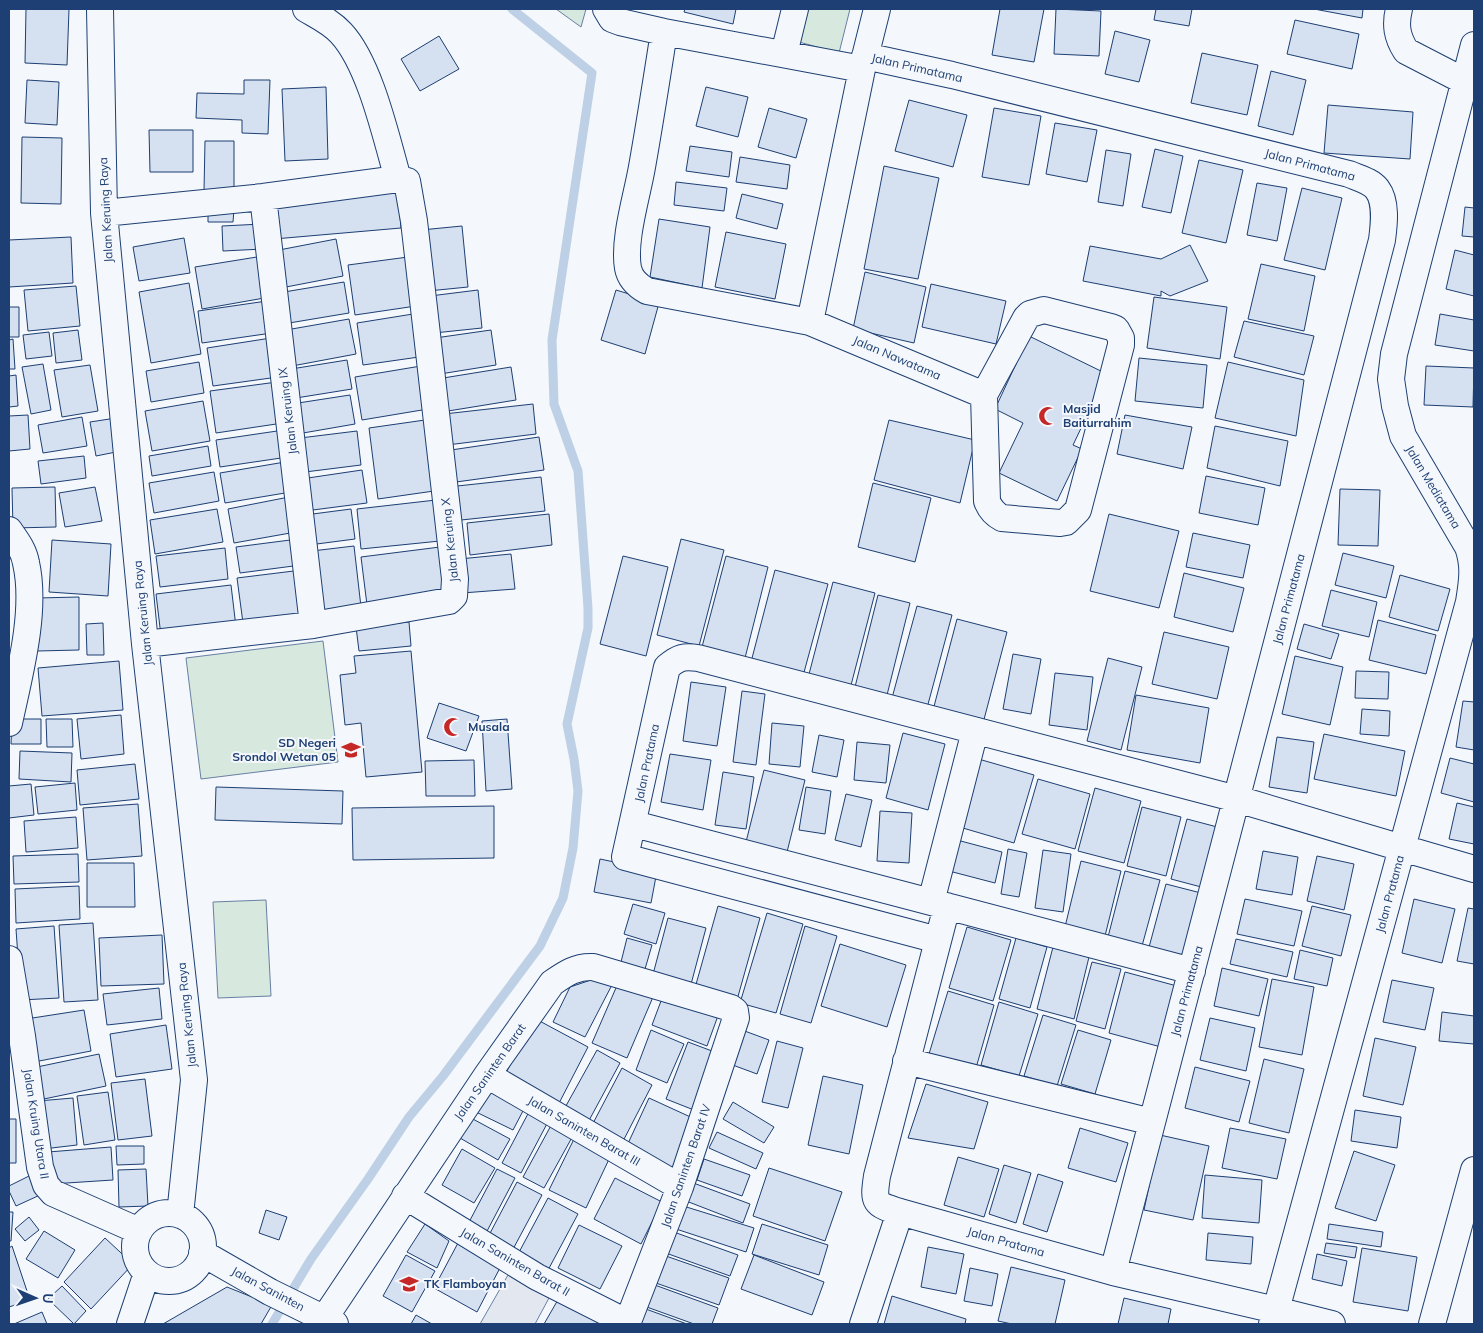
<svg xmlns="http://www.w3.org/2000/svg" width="1483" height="1333" font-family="Mulish,sans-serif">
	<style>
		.green { fill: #d7e8df; stroke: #687fa3 }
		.parking { fill: #e3e8f0; stroke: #687fa3 }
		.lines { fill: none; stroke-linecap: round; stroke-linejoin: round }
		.stream { stroke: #bed0e5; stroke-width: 9 }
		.building { fill: #d5e0f0; stroke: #1d3f73 }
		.minor-casing { stroke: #1d3f73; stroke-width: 28 }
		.minor { stroke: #f4f7fb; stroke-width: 26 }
		.labels { text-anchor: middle; stroke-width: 4; stroke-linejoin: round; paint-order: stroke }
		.street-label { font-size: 12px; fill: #1d3f73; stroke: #f4f7fb }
		.poi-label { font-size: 12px; font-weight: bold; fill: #1d3f73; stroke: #f4f7fb; text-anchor: start }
	</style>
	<rect width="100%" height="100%" fill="#f4f7fb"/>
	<path class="green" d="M556 9H586L581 27Z
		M808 9H850L839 53 799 42Z
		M323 641 338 762 201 779 186 658Z
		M266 900 271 996 218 998 213 902Z"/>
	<path class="parking" d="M508 1275 549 1298 535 1324H480Z"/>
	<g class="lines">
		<path class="stream" d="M272 1324 311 1259 368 1179 409 1117 443 1076 540 946 563 898 573 848 578 791 574 759 567 724 588 628V608L578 471 554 404 552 340 592 73 512 9"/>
	</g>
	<path class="building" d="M26 9H69L67 65 25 63Z
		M685 9H736L733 24 684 12Z
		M1000 9H1044L1034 62 992 55Z
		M1056 9 1101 11 1099 56 1054 54Z
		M1156 9H1192L1189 26 1154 20Z
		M1314 9H1363L1362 18Z
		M1295 20 1359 34 1352 69 1287 54Z
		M1115 31 1150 40 1139 82 1105 74Z
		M439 36 459 69 420 91 401 59Z
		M1202 53 1258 65 1247 115 1191 103Z
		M1271 71 1306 80 1293 135 1258 126Z
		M27 80 59 82 57 125 25 123Z
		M244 80H270L268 134 242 133V120L196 118 197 93 244 94Z
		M326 87 328 159 285 161 282 89Z
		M706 87 748 97 738 137 696 126Z
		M909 100 967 115 953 167 895 151Z
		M1328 105 1413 112 1410 159 1324 153Z
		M769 108 807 119 796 158 758 147Z
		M994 108 1041 116 1029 185 982 177Z
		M1055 123 1097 130 1087 182 1046 174Z
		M149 130H193V172H150Z
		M22 137 62 138 61 204 21 203Z
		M205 141H234V191H204Z
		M690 146 732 152 729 177 686 171Z
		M1155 149 1183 156 1171 213 1142 207Z
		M1106 150 1131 154 1123 206 1098 202Z
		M740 157 790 165 787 189 736 182Z
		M1199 160 1243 170 1226 243 1182 233Z
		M884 166 939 178 918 279 864 269Z
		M676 182 727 188 724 211 674 205Z
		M1257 183 1287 188 1277 241 1247 235Z
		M1302 188 1342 198 1325 270 1284 260Z
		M398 191 401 228 274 239 271 202Z
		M742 194 783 204 777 229 736 218Z
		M1465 207 1474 208V237L1462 236Z
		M208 208 234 209 233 222H208Z
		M659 219 710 227 702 288 650 277Z
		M262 224 263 249 223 251 222 226Z
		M462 226 468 287 428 291 421 230Z
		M726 232 786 244 775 299 715 287Z
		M71 237 73 283 9 287V240Z
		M184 238 190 273 139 281 133 247Z
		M336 239 343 276 286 287 279 250Z
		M1190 245 1208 281 1170 296 1161 291V296L1083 281 1090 246 1161 259Z
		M1455 250 1474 255V296L1446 289Z
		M263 256 270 297 202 309 195 267Z
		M408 257 416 306 355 315 348 265Z
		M1261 264 1315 276 1304 331 1248 319Z
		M865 272 926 287 914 343 853 329Z
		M344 282 349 313 283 324 278 293Z
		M189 283 201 354 151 363 139 292Z
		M931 284 1006 301 996 344 922 327Z
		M76 286 80 326 28 331 24 290Z
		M478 290 482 328 434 333 430 296Z
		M616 290 659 303 645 354 601 340Z
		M1154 297 1227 307 1220 359 1147 348Z
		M267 301 272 333 202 343 198 311Z
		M9 307H19V337H9Z
		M413 314 419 357 363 365 357 323Z
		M1440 314 1474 320V351L1435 345Z
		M349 319 356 354 292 366 286 330Z
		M1244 321 1314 336 1304 375 1234 357Z
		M78 330 82 360 56 363 53 333Z
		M491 330 496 365 440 374 435 338Z
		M49 332 52 356 26 359 23 335Z
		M1029 336 1107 374 1073 445 1082 449 1057 501 999 473 1023 423 995 409Z
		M271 338 278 377 213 386 207 348Z
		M13 339 15 369H9V340Z
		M1139 358 1207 365 1203 408 1135 401Z
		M347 360 352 389 296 398 291 369Z
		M199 362 204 393 151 402 146 371Z
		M1228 362 1304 380 1296 436 1215 418Z
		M43 364 51 410 31 414 22 367Z
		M90 365 98 411 62 417 54 370Z
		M421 366 428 409 362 420 355 377Z
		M1426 366 1474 368 1473 407 1424 405Z
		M511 367 516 400 442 412 437 379Z
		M16 375 18 406 9 407V376Z
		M277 382 283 423 216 433 210 391Z
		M350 395 355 424 303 433 298 403Z
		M203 401 210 441 152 451 145 411Z
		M533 404 536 434 447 445 444 414Z
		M28 415 30 449 9 451V416Z
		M1125 415 1192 427 1183 469 1117 454Z
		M82 417 87 446 43 453 38 425Z
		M116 418 121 451 96 456 90 422Z
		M425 420 434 491 378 499 369 428Z
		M889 420 975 440 960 503 874 480Z
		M1215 426 1288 441 1280 486 1207 468Z
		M284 430 288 457 220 467 216 440Z
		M357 431 361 465 305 472 300 438Z
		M539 437 544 470 456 482 451 450Z
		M208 446 211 466 152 476 149 456Z
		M84 456 86 478 41 484 38 461Z
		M285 462 291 492 225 503 220 473Z
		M362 470 367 503 305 511 301 479Z
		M214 472 219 501 154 513 149 483Z
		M1206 476 1265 488 1258 525 1199 513Z
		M541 477 545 511 452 521 448 487Z
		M873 483 931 498 915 562 858 547Z
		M55 487 56 527 13 528 12 488Z
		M95 487 102 521 65 527 59 493Z
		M1340 489 1380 490 1378 546 1338 545Z
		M289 497 296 532 234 543 228 509Z
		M436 500 440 541 361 549 357 509Z
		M217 509 223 542 155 554 150 520Z
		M351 509 355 539 309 545 305 515Z
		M549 514 552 545 470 555 467 523Z
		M1109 514 1179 531 1159 608 1090 591Z
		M1193 533 1250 545 1243 578 1186 567Z
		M298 539 301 565 240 573 236 547Z
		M681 539 724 550 699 646 657 635Z
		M52 540 111 544 108 596 49 592Z
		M354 546 361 607 318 612 312 551Z
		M440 547 446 595 367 605 361 557Z
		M225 548 228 579 160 587 156 556Z
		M1343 553 1394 566 1386 598 1335 585Z
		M511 554 515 589 462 593 459 559Z
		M623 556 668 567 646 656 600 644Z
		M726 556 768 567 745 658 702 647Z
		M302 570 307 615 243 623 237 578Z
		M775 570 828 584 803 676 751 662Z
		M1184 573 1244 588 1233 632 1174 617Z
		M1400 575 1450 589 1438 631 1389 617Z
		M833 582 875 593 850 689 808 678Z
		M231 585 236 627 161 636 156 594Z
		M1331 590 1377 602 1369 637 1322 626Z
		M878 595 910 603 886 699 854 691Z
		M79 597V650L37 651V598Z
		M917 606 952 615 927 708 892 698Z
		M957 619 1007 632 982 727 932 714Z
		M1378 620 1436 635 1426 674 1369 660Z
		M409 622 411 646 359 651 356 627Z
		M103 623 104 655H87L86 624Z
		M1304 624 1339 634 1331 659 1297 649Z
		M1164 632 1229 647 1217 699 1152 684Z
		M411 651 422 772 366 777 361 723 345 725 340 675 356 673 354 656Z
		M1013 654 1041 659 1031 714 1003 709Z
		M1295 656 1343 667 1330 725 1282 714Z
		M1108 658 1142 667 1121 750 1087 741Z
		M119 661 123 710 42 716 38 668Z
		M1356 671 1389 672 1388 699 1355 698Z
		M1055 673 1093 677 1087 730 1049 725Z
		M691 682 726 687 717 746 683 741Z
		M742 691 765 694 756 765 733 762Z
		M1136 695 1209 708 1200 763 1127 750Z
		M1463 701 1474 702V750L1456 747Z
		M439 703 479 716 466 751 427 738Z
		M1362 709 1390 711 1389 736 1360 734Z
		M121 715 124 754 81 759 77 719Z
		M12 719H41V744H11Z
		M46 719H72L73 747H47Z
		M507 719 512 789 486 791 482 721Z
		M772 723 804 726 800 767 769 764Z
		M903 733 945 744 928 810 886 798Z
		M1324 734 1405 751 1396 796 1314 779Z
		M819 735 844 740 837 777 812 772Z
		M1277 737 1314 742 1307 793 1269 787Z
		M857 742 890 745 886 783 854 780Z
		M20 751 72 753 71 782 19 779Z
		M670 754 711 760 703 810 661 802Z
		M975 758 1034 775 1014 843 956 826Z
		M1450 758 1474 764V802L1441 793Z
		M474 760 475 796H426L425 761Z
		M135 764 139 799 80 805 77 770Z
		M764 770 805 780 785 860 744 850Z
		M723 772 754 777 746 829 715 825Z
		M1038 779 1090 794 1075 849 1022 834Z
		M75 783 77 810 38 814 35 787Z
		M31 784 34 815 9 818V786Z
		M216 787 343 791 342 824 215 820Z
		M806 787 831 791 825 834 799 830Z
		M1095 788 1141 801 1124 863 1078 851Z
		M846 794 872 800 861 847 835 840Z
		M1457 803 1474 807V844L1449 839Z
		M138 804 142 856 87 860 83 808Z
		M494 806V858L353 860 352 808Z
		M1142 807 1181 817 1166 876 1127 866Z
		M880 811 912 813 909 863 877 861Z
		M76 817 78 848 26 852 24 821Z
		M1187 819 1221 828 1205 888 1171 879Z
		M957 840 1002 852 995 883 949 871Z
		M1008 849 1027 853 1019 897 1001 894Z
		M1043 850 1071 854 1063 912 1035 908Z
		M1263 851 1298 857 1292 895 1256 889Z
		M78 854 79 882 14 884 13 856Z
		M1317 856 1354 864 1344 910 1307 901Z
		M600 859 657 871 651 903 594 892Z
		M1081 861 1121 871 1104 940 1064 931Z
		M87 863H134L135 907H87Z
		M1125 871 1160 880 1142 946 1108 937Z
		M1166 884 1201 893 1183 960 1148 951Z
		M79 886 80 919 16 923 15 889Z
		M1245 899 1302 911 1294 946 1237 934Z
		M1414 899 1455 909 1442 963 1402 953Z
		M633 904 665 913 656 944 624 934Z
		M718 906 760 918 737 1000 695 988Z
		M1312 906 1351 915 1341 956 1302 946Z
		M1468 908 1474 909V964L1457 961Z
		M767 913 803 924 776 1013 740 1003Z
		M668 918 706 928 690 988 652 978Z
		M93 923 98 1000 64 1002 59 925Z
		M54 926 59 998 21 1000 16 929Z
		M805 926 837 936 811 1023 780 1014Z
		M967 927 1011 940 993 1001 949 988Z
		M162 935 164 984 101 986 99 938Z
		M627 938 652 945 645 969 621 962Z
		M1016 938 1047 947 1030 1008 999 999Z
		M1236 939 1293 952 1287 977 1230 964Z
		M840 944 906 965 887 1027 821 1006Z
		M1053 947 1089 957 1074 1019 1037 1009Z
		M1300 950 1333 958 1327 986 1294 979Z
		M1092 962 1121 969 1105 1029 1076 1021Z
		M1222 968 1268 979 1259 1016 1214 1006Z
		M1125 972 1177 986 1161 1047 1109 1033Z
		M597 978 613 983 585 1037 553 1022 570 987Z
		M1272 979 1314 987 1302 1055 1259 1047Z
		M1392 980 1434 988 1425 1030 1383 1022Z
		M619 981 653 997 627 1058 592 1043Z
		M159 988 162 1019 107 1025 103 994Z
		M948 991 994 1005 976 1068 929 1054Z
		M664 993 719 1013 707 1046 652 1025Z
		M999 1002 1038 1014 1019 1076 981 1065Z
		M84 1010 91 1051 34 1062 26 1019Z
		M1442 1012 1474 1016V1044L1439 1041Z
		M1043 1015 1076 1025 1057 1086 1024 1076Z
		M534 1018 588 1047 556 1109 502 1081Z
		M1210 1018 1255 1028 1246 1071 1200 1060Z
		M166 1025 172 1069 116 1077 110 1034Z
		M651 1030 684 1044 667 1083 636 1070Z
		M742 1030 769 1040 757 1074 730 1064Z
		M1078 1030 1111 1040 1095 1094 1061 1084Z
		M1375 1038 1416 1047 1403 1105 1363 1096Z
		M777 1041 803 1048 788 1108 762 1102Z
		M688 1042 720 1054 699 1112 666 1099Z
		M597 1050 620 1063 586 1126 562 1113Z
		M99 1054 106 1086 44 1099 37 1067Z
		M1264 1059 1304 1069 1289 1133 1249 1123Z
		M1195 1067 1250 1081 1239 1122 1185 1108Z
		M622 1068 652 1085 621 1145 590 1129Z
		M823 1076 863 1085 849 1154 808 1145Z
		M145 1079 152 1136 118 1140 111 1083Z
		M926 1084 988 1102 974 1149 908 1138Z
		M485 1088 524 1109 513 1130 474 1111Z
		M108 1092 115 1140 84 1145 77 1096Z
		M73 1098 77 1145 43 1149 38 1101Z
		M649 1098 697 1120 673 1172 625 1150Z
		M733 1102 774 1127 764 1143 723 1119Z
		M531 1108 550 1118 521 1173 502 1163Z
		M1355 1110 1401 1117 1397 1148 1351 1141Z
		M471 1118 510 1139 498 1160 460 1138Z
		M9 1119H16V1163H9Z
		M554 1120 575 1132 544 1188 523 1177Z
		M1080 1128 1128 1143 1116 1182 1068 1168Z
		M1230 1128 1286 1139 1277 1179 1222 1168Z
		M717 1132 763 1153 756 1169 709 1148Z
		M1160 1135 1209 1146 1193 1220 1144 1210Z
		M575 1137 611 1155 586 1208 549 1190Z
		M116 1146H144V1164L117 1165Z
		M111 1147 113 1180 51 1184 48 1152Z
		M462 1149 495 1168 474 1203 442 1185Z
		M1354 1151 1395 1165 1376 1221 1335 1208Z
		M958 1157 999 1169 984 1217 944 1205Z
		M704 1159 750 1175 742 1196 697 1180Z
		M1004 1165 1031 1173 1016 1223 989 1214Z
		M769 1168 842 1192 825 1241 753 1216Z
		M146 1169 148 1206 119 1207 118 1170Z
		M497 1169 515 1178 486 1233 468 1224Z
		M1038 1174 1063 1182 1047 1232 1023 1224Z
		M31 1175 40 1195 16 1206 9 1191V1186Z
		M1205 1175 1262 1180 1259 1223 1202 1218Z
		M615 1178 662 1202 641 1244 594 1219Z
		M688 1181 750 1204 743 1223 681 1199Z
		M517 1182 542 1195 512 1251 488 1237Z
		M548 1198 578 1214 547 1272 517 1256Z
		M680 1205 754 1228 746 1252 673 1228Z
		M266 1210 287 1217 279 1240 259 1233Z
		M9 1212H13L11 1241H9Z
		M29 1217 39 1230 25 1241 15 1229Z
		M425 1224 449 1241 437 1268 407 1252Z
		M762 1224 828 1245 819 1275 752 1254Z
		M1329 1224 1383 1232 1381 1247 1327 1239Z
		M579 1225 622 1246 600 1289 558 1268Z
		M44 1231 75 1250 58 1278 26 1259Z
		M671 1231 738 1255 730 1276 663 1252Z
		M1208 1233 1253 1237 1251 1264 1206 1260Z
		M105 1238 133 1264 91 1309 64 1282Z
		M458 1243 501 1266 477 1312 434 1288Z
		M1326 1243 1357 1247 1355 1258 1324 1253Z
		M12 1246 30 1300 9 1307V1248Z
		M928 1247 964 1254 956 1294 921 1287Z
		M1362 1248 1417 1257 1408 1311 1353 1302Z
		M1317 1254 1347 1261 1342 1286 1312 1279Z
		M406 1255 435 1271 412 1312 383 1296Z
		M663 1255 729 1278 719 1305 653 1282Z
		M754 1255 824 1282 812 1315 741 1289Z
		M1011 1267 1065 1280 1055 1324H1012L998 1321Z
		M970 1268 998 1274 992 1306 964 1301Z
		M652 1284 718 1308 712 1324H694L644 1306Z
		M62 1286 86 1311 74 1324 48 1299Z
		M227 1287 272 1305 261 1324H163Z
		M892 1296 966 1319 965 1324H884Z
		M559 1298 604 1324H544Z
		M1124 1298 1171 1309 1168 1324H1118Z
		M643 1308 687 1324H633Z
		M42 1312 47 1324H14Z
		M416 1315 432 1324H411Z"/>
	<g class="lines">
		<g class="minor-casing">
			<path id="minor" d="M100 9 104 213 145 644 194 1080 180 1215
				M306 9C318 16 331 22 341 33 370 64 386 137 398 179
				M606 9 612 19 620 22 664 32 862 69
				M1399 9C1395 25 1397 37 1406 51L1464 81
				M664 32C657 77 650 122 642 167 637 196 623 240 628 268 630 279 638 286 647 291L810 322 984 395
				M1474 45 1394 354 1391 379 1395 406 1403 436 1468 547C1475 566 1472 583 1469 602L1402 848 1474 869
				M784 54 795 9
				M865 56 952 75 1349 174C1358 178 1371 181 1377 189 1387 202 1384 225 1382 240L1113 1272
				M263 197 313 625
				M104 213 263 197 398 179 407 181 414 221 455 579 454 596 449 601 313 625 145 644
				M1044 310 1111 327 1116 329 1121 338V345L1078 510 1066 522 1060 523 1002 518C994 514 990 509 987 501L984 395 1026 318 1030 314Z
				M810 322 862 69 877 9
				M9 530C16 540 24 550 26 563 37 611 19 676 9 723
				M975 731 931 902 1192 971
				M634 824 931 902
				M9 959 22 1036 40 1167 46 1185 53 1193 139 1231
				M906 1061 1152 1122
				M487 1075 680 1187
				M405 1196 537 1277 628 1323
				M900 1212 1113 1272 1276 1310 1402 848 1237 799 698 658C684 656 679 657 667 667L625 857 938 940
				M135 1247a34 34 0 1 1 68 0a34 34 0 1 1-68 0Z
				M202 1253 270 1292 335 1324
				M324 1319 487 1075 552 983C565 974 576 966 593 967L731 1008 735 1011 736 1018 680 1187 627 1324
				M130 1324 147 1273
				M863 1324 900 1212C874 1204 873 1203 877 1176L947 906
				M1272 1324 1276 1310 1332 1324
				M1432 1324 1474 1170"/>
		</g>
		<use href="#minor" class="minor"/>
	</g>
	<defs>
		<g id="mosque-bare" transform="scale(1.5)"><path d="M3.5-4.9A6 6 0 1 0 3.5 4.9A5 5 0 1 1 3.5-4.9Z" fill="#c62828" stroke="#f4f7fb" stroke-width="2.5" paint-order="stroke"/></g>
		<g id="school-bare" transform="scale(1.5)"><path d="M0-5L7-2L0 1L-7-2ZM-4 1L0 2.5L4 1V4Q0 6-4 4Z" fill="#c62828" stroke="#f4f7fb" stroke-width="2.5" paint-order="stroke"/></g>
	</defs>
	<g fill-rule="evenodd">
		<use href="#mosque-bare" x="1048" y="416"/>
		<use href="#mosque-bare" x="453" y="727"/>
		<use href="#school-bare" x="351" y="750"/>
		<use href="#school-bare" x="409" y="1284"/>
	</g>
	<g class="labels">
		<g class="street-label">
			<text transform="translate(917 68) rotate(13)" y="4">Jalan Primatama</text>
			<text transform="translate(1310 165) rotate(15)" y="4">Jalan Primatama</text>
			<text transform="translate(106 210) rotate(-93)" y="4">Jalan Keruing Raya</text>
			<text transform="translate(897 358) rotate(23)" y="4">Jalan Nawatama</text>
			<text transform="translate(288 411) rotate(-97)" y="4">Jalan Keruing IX</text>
			<text transform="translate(1433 487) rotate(59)" y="4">Jalan Mediatama</text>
			<text transform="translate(450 540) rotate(-96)" y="4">Jalan Keruing X</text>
			<text transform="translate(1289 599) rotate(-75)" y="4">Jalan Primatama</text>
			<text transform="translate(143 613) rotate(-96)" y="4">Jalan Keruing Raya</text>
			<text transform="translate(647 763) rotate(-78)" y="4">Jalan Pratama</text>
			<text transform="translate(1390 894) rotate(-75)" y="4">Jalan Pratama</text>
			<text transform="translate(1187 991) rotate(-75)" y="4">Jalan Primatama</text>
			<text transform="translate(187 1015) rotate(-96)" y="4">Jalan Keruing Raya</text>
			<text transform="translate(490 1072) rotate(-55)" y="4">Jalan Saninten Barat</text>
			<text transform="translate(36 1124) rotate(81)" y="4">Jalan Kruing Utara II</text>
			<text transform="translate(584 1131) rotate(30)" y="4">Jalan Saninten Barat III</text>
			<text transform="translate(686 1166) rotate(-71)" y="4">Jalan Saninten Barat IV</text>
			<text transform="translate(1006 1242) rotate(16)" y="4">Jalan Pratama</text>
			<text transform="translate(515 1262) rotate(30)" y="4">Jalan Saninten Barat II</text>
			<text transform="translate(268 1289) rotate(28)" y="4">Jalan Saninten</text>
		</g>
		<g class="poi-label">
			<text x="1063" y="413">Masjid<tspan x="1063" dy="14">Baiturrahim</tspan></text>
			<text x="468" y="731">Musala</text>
			<text x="336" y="747" text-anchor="end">SD Negeri<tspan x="336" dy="14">Srondol Wetan 05</tspan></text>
			<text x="424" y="1288">TK Flamboyan</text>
		</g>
	</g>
	<rect width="1483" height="1333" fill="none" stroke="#1d3f73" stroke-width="20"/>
	<g transform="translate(35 1298) rotate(92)" stroke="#f4f7fb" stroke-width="4" paint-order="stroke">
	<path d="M0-4L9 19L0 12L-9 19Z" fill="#1d3f73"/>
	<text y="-8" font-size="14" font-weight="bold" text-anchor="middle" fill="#1d3f73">U</text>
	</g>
</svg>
